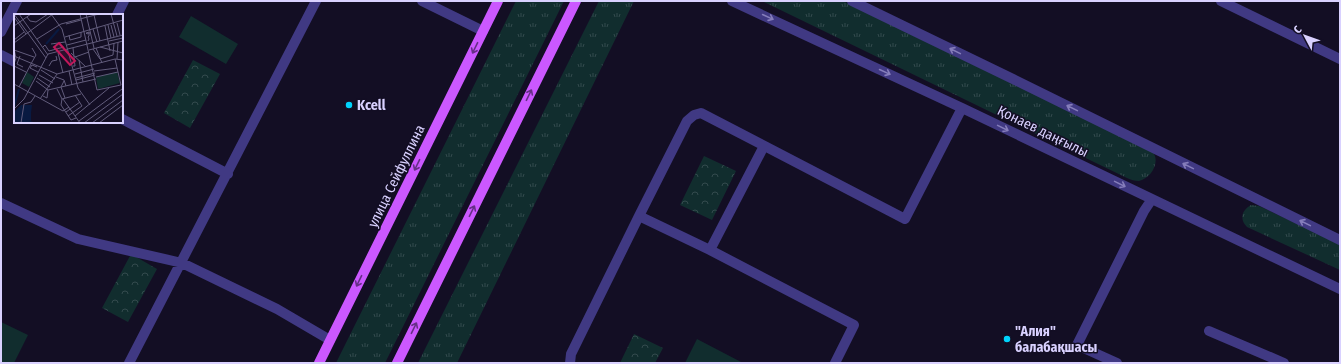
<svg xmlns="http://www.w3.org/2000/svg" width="1341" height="364" font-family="'Fira Sans Condensed',sans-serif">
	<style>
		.grass { fill: url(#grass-tufts) }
		.forest { fill: url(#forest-crowns) }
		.pitch { fill: #112d2e }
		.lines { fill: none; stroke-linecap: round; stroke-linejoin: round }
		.minor { stroke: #403983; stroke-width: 10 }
		.major { stroke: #cb58ff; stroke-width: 10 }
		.oneway { stroke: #857dbb }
		.oneway2 { stroke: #662f87 }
		.poi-dot { fill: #00d3fc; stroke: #130e24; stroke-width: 1.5 }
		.labels { text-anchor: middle; stroke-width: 3; stroke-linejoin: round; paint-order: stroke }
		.poi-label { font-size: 14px; font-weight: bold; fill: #d9d1ff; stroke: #130e24; text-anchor: start }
		.street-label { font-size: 14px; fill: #d9d1ff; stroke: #130e24 }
		.inset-river { fill: none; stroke: #091a41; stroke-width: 2 }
		.inset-road { fill: none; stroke: #625c7c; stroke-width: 1 }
		.view { fill: #c2185b; fill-opacity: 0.15; stroke: #c2185b; stroke-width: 2 }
		.inset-edge { fill: none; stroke: #d9d1ff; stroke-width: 2 }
	</style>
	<defs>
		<pattern id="grass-tufts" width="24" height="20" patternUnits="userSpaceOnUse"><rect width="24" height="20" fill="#112d2e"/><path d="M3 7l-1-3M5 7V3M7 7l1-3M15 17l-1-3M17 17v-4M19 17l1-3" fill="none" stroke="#334a4d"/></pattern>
		<pattern id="forest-crowns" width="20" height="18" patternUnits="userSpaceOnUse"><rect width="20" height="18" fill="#112d2e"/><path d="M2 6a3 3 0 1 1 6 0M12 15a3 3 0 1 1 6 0" fill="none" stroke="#334a4d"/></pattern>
	</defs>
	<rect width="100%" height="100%" fill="#130e24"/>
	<path class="grass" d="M516 1H564L385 363H336Z
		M599 1H634L457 363H418Z
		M762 1H843L1142 143C1145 145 1150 148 1152 151 1161 161 1152 178 1139 181 1135 181 1131 180 1127 178Z
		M1251 205 1259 206 1340 244V270L1247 227C1239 219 1242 210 1251 205Z"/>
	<path class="forest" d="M193 60 220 74 190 128 164 113Z
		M704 156 736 171 712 220 680 205Z
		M131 254 157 269 128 322 102 308Z
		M634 334 663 348 655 363H620Z"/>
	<path class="pitch" d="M191 16 238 44 226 64 179 37Z
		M1 322 28 335 14 363 1 362Z
		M697 339 743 363H685Z"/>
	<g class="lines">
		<path class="minor" d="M422 1 483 31
			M732 1 962 108 1340 289
			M852 1 1013 79 1340 240
			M1221 1 1340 59
			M117 15 124 1
			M1 32 17 1
			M1 55 15 62
			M122 119 228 174
			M1 203 78 239 182 263 277 309 330 340
			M639 216 710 250 854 325 835 363
			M710 250 764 146
			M1209 331 1284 363
			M129 363 316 1
			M570 363 571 354 639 216 687 121 694 115 701 113 905 219 962 108
			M1117 363 1077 345 1144 211 1152 199"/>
		<path class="major" d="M319 363 498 1
			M397 363 576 1"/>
	</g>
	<defs><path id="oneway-shaft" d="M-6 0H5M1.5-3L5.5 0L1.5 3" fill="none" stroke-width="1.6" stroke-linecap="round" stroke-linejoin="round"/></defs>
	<g class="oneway">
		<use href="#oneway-shaft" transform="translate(768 17) rotate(25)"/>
		<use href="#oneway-shaft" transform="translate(955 51) rotate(-154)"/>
		<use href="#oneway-shaft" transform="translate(885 72) rotate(25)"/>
		<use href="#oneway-shaft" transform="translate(1072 108) rotate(-154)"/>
		<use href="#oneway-shaft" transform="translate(1003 128) rotate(26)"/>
		<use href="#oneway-shaft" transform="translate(1188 166) rotate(-154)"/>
		<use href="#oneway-shaft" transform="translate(1120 184) rotate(26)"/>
		<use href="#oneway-shaft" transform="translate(1305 223) rotate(-154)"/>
	</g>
	<g class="oneway2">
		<use href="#oneway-shaft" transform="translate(475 48) rotate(116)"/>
		<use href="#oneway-shaft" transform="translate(529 95) rotate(-64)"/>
		<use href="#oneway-shaft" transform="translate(417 165) rotate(116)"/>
		<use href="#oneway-shaft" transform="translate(472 211) rotate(-64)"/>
		<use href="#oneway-shaft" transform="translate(359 281) rotate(116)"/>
		<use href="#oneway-shaft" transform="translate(414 328) rotate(-64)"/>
	</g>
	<g class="poi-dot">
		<circle cx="349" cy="105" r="4"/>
		<circle cx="1007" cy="339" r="4"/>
	</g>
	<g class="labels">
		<g class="poi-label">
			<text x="357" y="110">Kcell</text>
			<text x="1015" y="336">"Алия"<tspan x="1015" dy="16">балабақшасы</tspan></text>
		</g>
		<g class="street-label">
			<text transform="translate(1043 131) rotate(26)" y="5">Қонаев даңғылы</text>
			<text transform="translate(396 176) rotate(-64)" y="5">улица Сейфуллина</text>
		</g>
	</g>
	<g transform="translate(14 14)">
		<rect width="109" height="109" fill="#130e24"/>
		<path d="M13 58 20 63 15 73 8 69Z" fill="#112d2e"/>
		<path d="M103 58 106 69 84 75 82 63Z" fill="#112d2e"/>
		<path d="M7 91H9L8 96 10 91H18L17 99H7H17V107L12 106 23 109H0L1 97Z" fill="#091a41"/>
		<path class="inset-river" d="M32 30 45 15M0 93 5 75"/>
		<path class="inset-road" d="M0 0 32 44M5 0 34 41M37 0 48 15 64 74 76 91M66 0 83 76 107 71M72 0 80 34M97 0 103 22M80 1 86 27M0 3 12 20M13 3 16 7 22 8 34 0M103 9 106 21M52 10 67 6M94 11 97 24M97 11 100 23M0 12 17 0M91 12 96 37M79 15 83 28M55 21 56 26 67 23V18M51 23 109 6M23 25 47 10 85 0M0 26 10 18M74 27 75 25 74 23 75 22V18L72 19 73 20 75 19H76M95 27 109 24M0 29 39 0M37 30 51 28M53 31 72 26M29 33 31 31 35 37 50 33M86 33 109 39M0 34 2 44 0 50M18 34 22 41 18 48M59 34 61 52H59M82 34 88 49M79 35 86 45 99 41 100 29M0 36 20 43M75 36 109 27M44 39 49 59M57 39 72 53M0 42 43 60 101 45 109 46M6 42 3 50 9 53M61 43 75 38M101 45 107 71M103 45 104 28M65 46 69 68M0 52 12 58M35 52 38 47 43 46 42 42M23 53 18 51 16 54 24 58M27 56 41 65M55 57 58 71M80 57 103 54M61 60 80 55M25 61 39 69M42 63 50 66 52 72M82 63 104 58M23 64 36 73M62 64 81 59M62 66 81 61M22 67 34 76 33 84 29 82M50 67 47 73 51 84M0 70 49 97 55 93M5 73 18 48M43 75 48 85 67 80M34 76 82 65M61 81 68 92M10 85 34 40 109 21M26 85 43 60M48 85 47 91 57 106 62 104M49 85 66 109M0 95 10 85M52 98 66 88M54 102 68 92M61 102 95 74M65 107 108 75M7 109 10 90 17 88 21 82M70 109 109 80M78 109 109 86M85 109 109 91"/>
		<path class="view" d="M45 29 61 47 56 51 40 33Z"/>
		<rect width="109" height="109" class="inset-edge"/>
	</g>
	<rect width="1341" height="364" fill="none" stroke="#d9d1ff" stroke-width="4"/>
	<g transform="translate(1305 36) rotate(311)" stroke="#130e24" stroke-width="3" paint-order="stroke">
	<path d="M0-3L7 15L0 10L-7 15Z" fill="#d9d1ff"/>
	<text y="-6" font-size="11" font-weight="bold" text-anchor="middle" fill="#d9d1ff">С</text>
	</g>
</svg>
